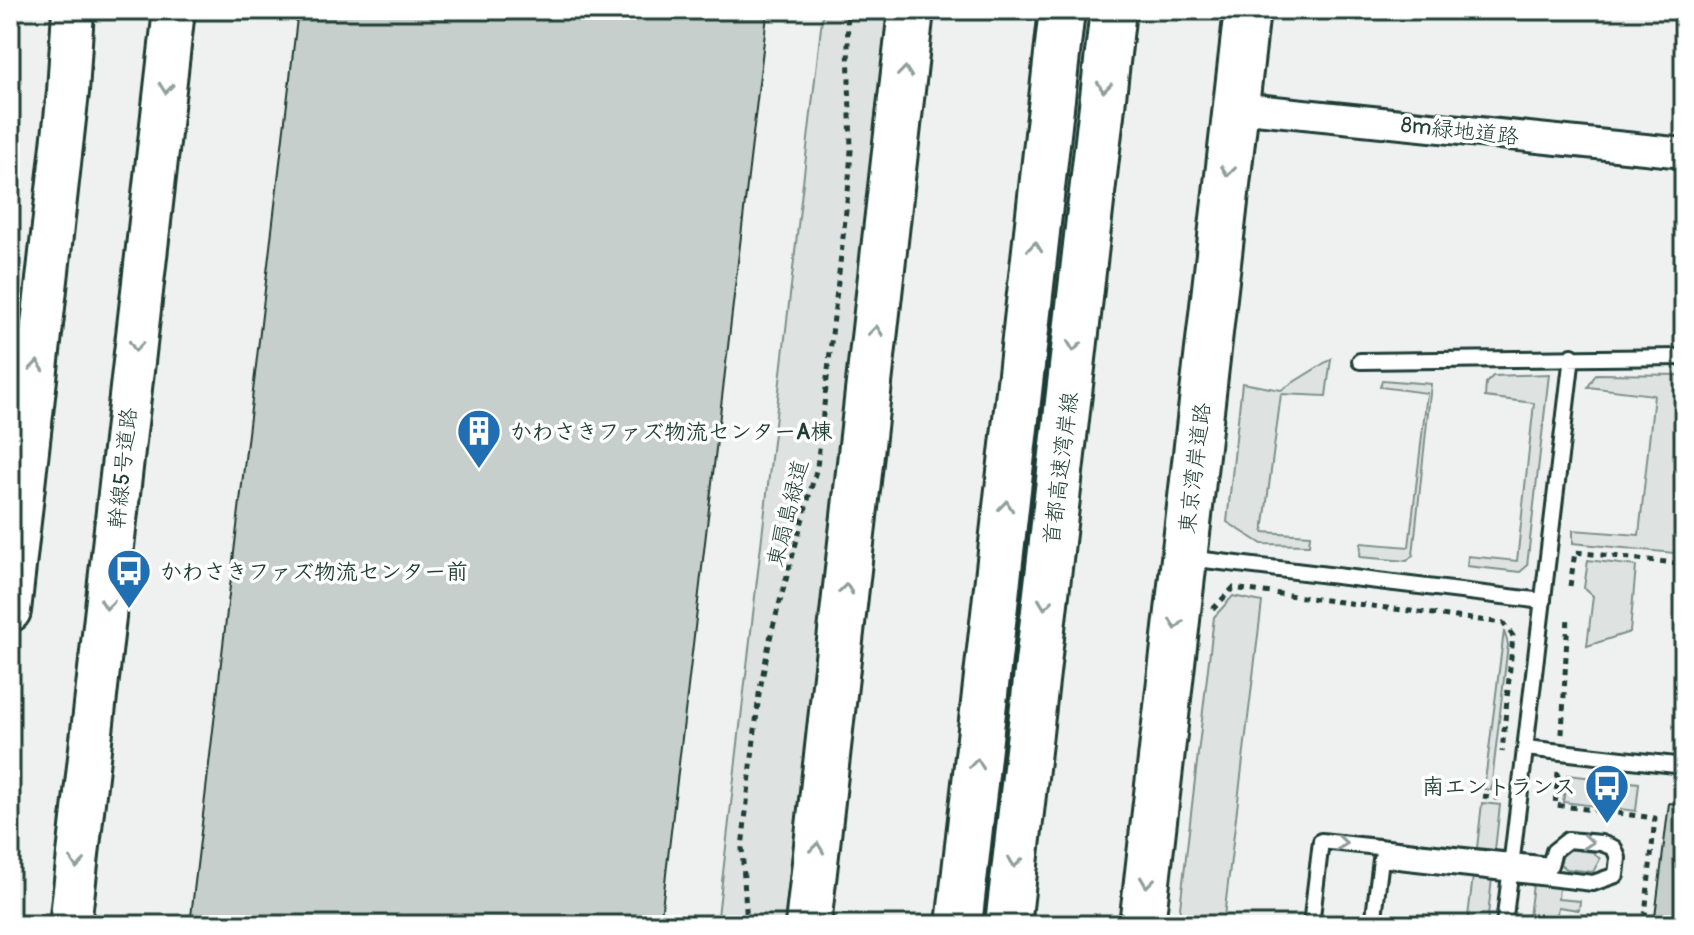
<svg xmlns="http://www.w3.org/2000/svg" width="1694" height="935" font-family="Pangolin,'Klee One',sans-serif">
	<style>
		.built { fill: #eef1f0 }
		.green { fill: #dee3e2; stroke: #7e908b; stroke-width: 2 }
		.building { fill: #c7cfcc; stroke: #1f3d34; stroke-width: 2 }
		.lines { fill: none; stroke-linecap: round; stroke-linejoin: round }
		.lane-casing { stroke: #1f3d34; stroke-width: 20 }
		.street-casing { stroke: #1f3d34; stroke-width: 34 }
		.secondary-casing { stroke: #1f3d34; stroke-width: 46 }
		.highway-casing { stroke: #1f3d34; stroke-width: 50 }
		.path { stroke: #1f3d34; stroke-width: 5; stroke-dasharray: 6 6; stroke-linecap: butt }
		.lane { stroke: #fff; stroke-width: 14 }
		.street { stroke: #fff; stroke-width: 28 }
		.secondary { stroke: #fff; stroke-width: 40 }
		.highway { stroke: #fff; stroke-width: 44 }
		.oneway { stroke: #8f9e9a }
		.labels { text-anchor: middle; stroke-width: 7; stroke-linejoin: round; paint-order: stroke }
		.street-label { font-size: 22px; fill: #1f3d34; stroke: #fff }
		.poi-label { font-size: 22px; font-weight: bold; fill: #1f3d34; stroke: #fff; text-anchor: start }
	</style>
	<rect width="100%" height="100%" fill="#fff"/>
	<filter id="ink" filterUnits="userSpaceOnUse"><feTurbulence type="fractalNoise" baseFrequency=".0125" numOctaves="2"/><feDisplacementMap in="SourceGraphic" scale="16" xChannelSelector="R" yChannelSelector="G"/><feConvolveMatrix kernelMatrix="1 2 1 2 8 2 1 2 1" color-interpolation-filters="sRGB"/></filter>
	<g filter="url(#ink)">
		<path class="built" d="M10 10H1684V925H10Z"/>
		<path class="green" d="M823 10H889L784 925H717Z
			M1331 359 1326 396 1281 394 1263 532 1310 535 1309 545 1262 544 1227 522 1242 383 1281 390Z
			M1549 374 1527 566 1520 572 1467 566 1468 556 1517 561 1534 403 1485 397 1486 383 1493 376Z
			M1596 374 1684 375V554L1573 543V530L1639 535 1654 395 1588 387Z
			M1382 380 1431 384 1413 555 1407 561 1360 557 1361 543 1409 547 1427 393 1380 387Z
			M1588 560 1636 566 1630 632 1587 646 1593 596 1584 588Z
			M1233 596 1262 602 1223 925H1178L1214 617Z
			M1504 631 1508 644 1491 790 1484 789Z
			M1567 775 1639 783 1636 811 1563 802Z
			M1482 803 1500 805 1495 850 1477 848Z
			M1565 849 1593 852 1600 859 1593 872 1567 869 1560 864Z
			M1473 876 1492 878 1487 925H1467Z
			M1533 884 1559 887 1558 899 1580 901 1579 910 1558 907 1555 925H1528Z"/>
		<path class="building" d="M298 10H726L767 15 660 925H190Z
			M1669 803 1684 805V925H1654Z"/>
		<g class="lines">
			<g class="lane-casing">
				<path id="lane" d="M1360 361 1684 357
					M1188 558 1543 601
					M1526 748 1684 766
					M1311 925 1321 841 1550 865 1554 851 1568 840 1601 843 1614 848 1618 858 1616 875 1593 883 1381 859 1373 925
					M1504 925 1572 356"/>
			</g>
			<g class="street-casing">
				<path id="street" d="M1236 107 1684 153"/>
			</g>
			<g class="secondary-casing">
				<path id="secondary" d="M10 611 68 92 73 10
					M70 925 174 10"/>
			</g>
			<g class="highway-casing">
				<path id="highway" d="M808 925 911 10
					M959 925 1062 10
					M1008 925 1113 10
					M1142 925 1247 10"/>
			</g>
			<path class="path" d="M1570 586 1575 552 1684 564
				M1213 609 1233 588 1503 623 1513 636 1502 752
				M1562 734 1568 616
				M1558 772 1555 805 1655 818 1644 925
				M1483 796 1497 798 1498 794
				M747 925 742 848 759 694 771 634 817 467 848 193 851 150 847 10"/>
			<use href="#lane" class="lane"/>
			<use href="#street" class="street"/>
			<use href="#secondary" class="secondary"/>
			<use href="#highway" class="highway"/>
		</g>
		<defs><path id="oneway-chevron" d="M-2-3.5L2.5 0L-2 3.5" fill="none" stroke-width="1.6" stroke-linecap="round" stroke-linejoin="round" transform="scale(2)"/></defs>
		<g class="oneway">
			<use href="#oneway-chevron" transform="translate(905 72) rotate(-84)"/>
			<use href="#oneway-chevron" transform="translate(1104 87) rotate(97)"/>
			<use href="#oneway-chevron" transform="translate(166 88) rotate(96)"/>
			<use href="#oneway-chevron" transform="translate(1228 171) rotate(97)"/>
			<use href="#oneway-chevron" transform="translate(1035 247) rotate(-84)"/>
			<use href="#oneway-chevron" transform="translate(876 331) rotate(-84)"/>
			<use href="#oneway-chevron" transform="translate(136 346) rotate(96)"/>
			<use href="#oneway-chevron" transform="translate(1074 346) rotate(97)"/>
			<use href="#oneway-chevron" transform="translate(37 366) rotate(-84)"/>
			<use href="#oneway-chevron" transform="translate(1006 506) rotate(-84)"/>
			<use href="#oneway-chevron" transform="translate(846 589) rotate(-83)"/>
			<use href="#oneway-chevron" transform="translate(107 604) rotate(96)"/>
			<use href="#oneway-chevron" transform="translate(1045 604) rotate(97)"/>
			<use href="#oneway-chevron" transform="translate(1176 624) rotate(97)"/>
			<use href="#oneway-chevron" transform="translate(977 764) rotate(-84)"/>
			<use href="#oneway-chevron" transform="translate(1588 842) rotate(5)"/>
			<use href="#oneway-chevron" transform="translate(1342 843) rotate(6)"/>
			<use href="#oneway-chevron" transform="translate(817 848) rotate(-83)"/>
			<use href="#oneway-chevron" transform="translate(1015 862) rotate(97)"/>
			<use href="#oneway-chevron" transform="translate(77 863) rotate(96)"/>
			<use href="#oneway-chevron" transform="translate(1147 882) rotate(97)"/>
		</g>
	</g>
	<defs>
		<g id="building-pin" transform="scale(2.3)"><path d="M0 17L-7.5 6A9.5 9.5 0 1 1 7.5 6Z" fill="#1f6fb2" stroke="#fff"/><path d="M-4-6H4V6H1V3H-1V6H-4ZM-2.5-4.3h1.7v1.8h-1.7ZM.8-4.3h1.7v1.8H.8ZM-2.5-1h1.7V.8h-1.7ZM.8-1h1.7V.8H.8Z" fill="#fff"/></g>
		<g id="bus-pin" transform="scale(2.3)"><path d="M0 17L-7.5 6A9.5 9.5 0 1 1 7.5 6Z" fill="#1f6fb2" stroke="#fff"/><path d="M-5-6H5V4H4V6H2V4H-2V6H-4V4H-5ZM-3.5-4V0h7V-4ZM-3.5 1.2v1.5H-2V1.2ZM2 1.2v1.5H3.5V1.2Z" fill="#fff"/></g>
	</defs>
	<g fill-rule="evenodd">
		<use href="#building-pin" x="479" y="431"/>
		<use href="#bus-pin" x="129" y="571"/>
		<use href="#bus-pin" x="1607" y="786"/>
	</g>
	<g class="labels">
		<g class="street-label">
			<text transform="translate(1460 130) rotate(6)" y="8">8m緑地道路</text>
			<text transform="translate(122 468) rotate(-84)" y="8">幹線5号道路</text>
			<text transform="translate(1060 468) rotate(-83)" y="8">首都高速湾岸線</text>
			<text transform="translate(1194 468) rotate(-83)" y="8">東京湾岸道路</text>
			<text transform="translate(787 513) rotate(-76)" y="8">東扇島緑道</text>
		</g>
		<g class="poi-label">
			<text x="510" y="439">かわさきファズ物流センターA棟</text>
			<text x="160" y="579">かわさきファズ物流センター前</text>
			<text x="1576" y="794" text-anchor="end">南エントランス</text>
		</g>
	</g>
	<rect width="1694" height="935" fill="none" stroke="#fff" stroke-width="40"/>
	<rect x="20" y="20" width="1654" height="895" fill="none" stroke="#1f3d34" stroke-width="3" filter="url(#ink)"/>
</svg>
